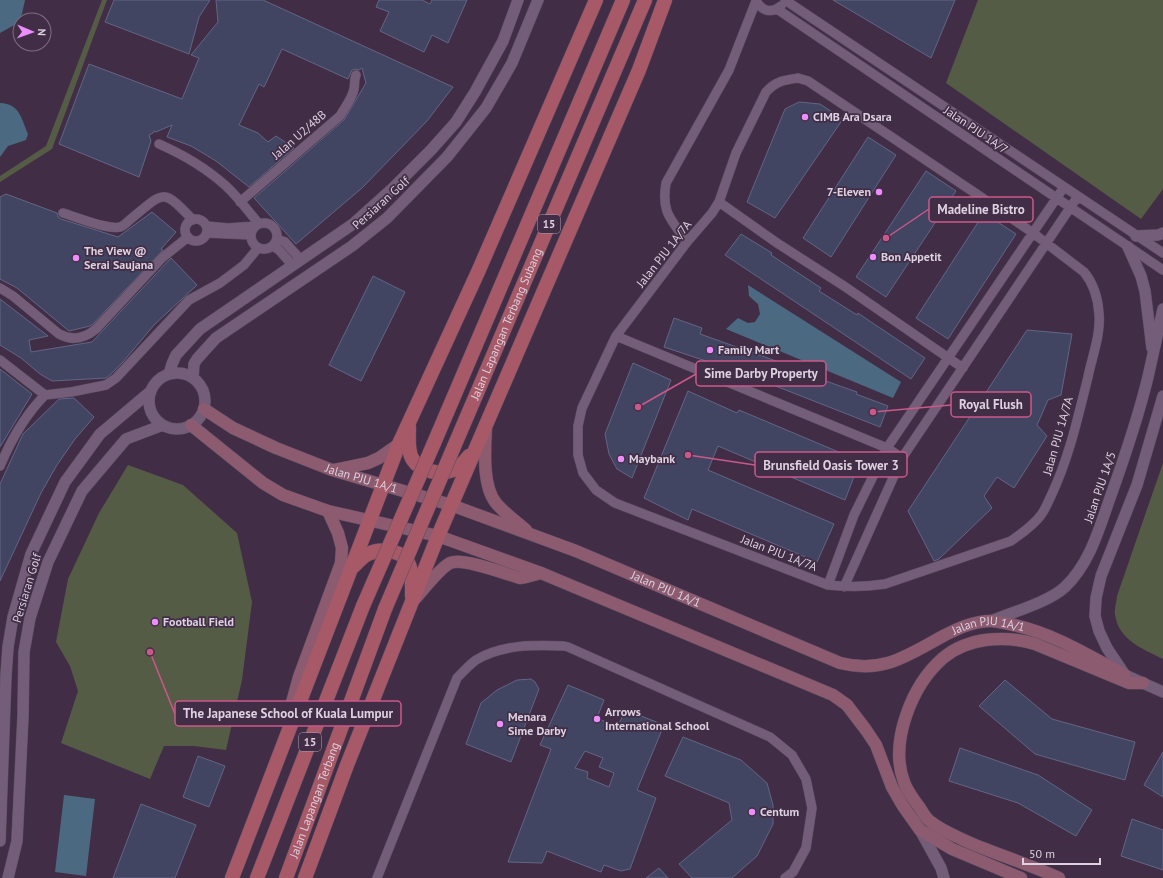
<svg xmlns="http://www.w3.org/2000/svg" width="1163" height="878" font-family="'PT Sans',sans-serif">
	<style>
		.green { fill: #545c46 }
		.water { fill: #4b6a82 }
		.building { fill: #424562; stroke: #626584; fill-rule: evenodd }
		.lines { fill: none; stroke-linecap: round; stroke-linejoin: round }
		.minor-casing { stroke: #5e4d62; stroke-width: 10 }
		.tertiary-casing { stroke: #5e4d62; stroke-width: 12 }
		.secondary-casing { stroke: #5e4d62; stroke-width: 13 }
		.primary-casing { stroke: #5e4d62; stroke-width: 15 }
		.minor { stroke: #735d78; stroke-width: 9 }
		.tertiary { stroke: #735d78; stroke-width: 11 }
		.secondary { stroke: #8d5b70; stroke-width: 12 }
		.primary { stroke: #a75967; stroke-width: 14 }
		.primary-bridge-casing { stroke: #5e4d62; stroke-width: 15; stroke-linecap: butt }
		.primary-bridge { stroke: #a75967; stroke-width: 14 }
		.poi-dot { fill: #eb8dfb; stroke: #412e46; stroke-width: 1.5 }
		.labels { text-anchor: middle; stroke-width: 3.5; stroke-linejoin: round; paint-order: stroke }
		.shield { fill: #412e46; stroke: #ae9fb2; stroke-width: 1 }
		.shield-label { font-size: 11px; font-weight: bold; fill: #ddd0e0 }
		.poi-label { font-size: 12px; font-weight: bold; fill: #ddd0e0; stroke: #412e46; text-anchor: start }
		.street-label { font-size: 12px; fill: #ddd0e0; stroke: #412e46 }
		.leader { fill: none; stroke: #cb588a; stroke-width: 1.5 }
		.callout-dot { fill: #cb588a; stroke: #412e46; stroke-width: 1.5 }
		.callout { fill: #412e46; stroke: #cb588a; stroke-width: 1.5 }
		.callout-label { font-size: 13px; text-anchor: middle; font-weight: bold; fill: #ddd0e0 }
	</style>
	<rect width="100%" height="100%" fill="#412e46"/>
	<path class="green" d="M102 0H107L52 149 0 182V176L46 146Z
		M978 0H1163V189L1141 219 946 83Z
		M1163 463V659C1143 649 1118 640 1115 614 1114 609 1117 601 1117 596Z
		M128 465 183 485 237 533 252 602 242 680 226 750 194 746H164L150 779 61 743 78 691 70 666 56 642 68 579 99 513Z"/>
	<path class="water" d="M0 0H25L22 14 16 24 0 33Z
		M0 103C20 104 21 118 28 134L26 140 8 146 0 157Z
		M748 285 901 382 893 398 726 329 738 318 748 323 755 322 760 314 758 304 749 296Z
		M64 795 95 799 86 876 55 872Z"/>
	<path class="building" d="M114 0H210L199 17 189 54 105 22Z
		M216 0H263L453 87 427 121 362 188 296 244 254 198 344 120 366 83 362 68 359 70 355 69 352 70 348 79 282 49 264 87 259 84 239 125 258 133 268 142 276 136 294 148 249 187 216 161 191 146 167 137 172 125 156 132 154 131 153 133 149 135 151 141 139 177 59 144 89 64 182 99 199 58 191 55 218 22Z
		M379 0H422L430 4 432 0H467L448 43 432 35 424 52 380 31 389 12 376 7Z
		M833 0H955L931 58Z
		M799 102 820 104 843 119 775 218 747 202 785 109Z
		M868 137 896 155 831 257 803 238Z
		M926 171 956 191 886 297 856 277Z
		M6 194 57 213 58 217 61 219 118 237 152 212 176 232 161 249 163 250 92 325 90 326 69 331 17 288 0 279V197Z
		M984 213 1016 234 948 339 916 318Z
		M741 234 772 253 771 255 821 288 819 291 857 315 858 313 874 324 925 358 911 379 725 255Z
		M171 258 197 285 154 325 122 363 112 373 106 378 52 381 40 374 21 358 0 345V299L48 336 29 340 31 352 92 342Z
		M373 276 405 292 361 381 329 365Z
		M674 318 702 328 700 334 779 362 778 363 803 372V373L857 392 856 394 888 406 880 427 745 374 664 347Z
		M1027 330 1072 334 1061 395 1048 400 1037 425 1047 436 1014 488 997 477 984 496 992 508 939 559 934 561 908 511Z
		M633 363 671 380 632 478 617 469 609 454 605 434Z
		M0 369 32 394 0 447Z
		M688 391 737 413 739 410 860 461 845 500 718 446 708 470 834 524 817 562 692 509 688 520 644 498Z
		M74 398 94 417 75 439 57 465 41 493 0 581V484L23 434 59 399Z
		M531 679 535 682 539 689 511 762 466 744 481 703 497 690 517 680Z
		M1005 680 1052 719 1135 742 1125 780 1035 754 979 706Z
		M568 685 604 700 597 718 617 727 626 710 664 725 637 790 656 798 630 869 621 871 604 865 601 872 547 851 542 863 508 862 551 749 540 745ZM585 751 603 758 599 767 614 773 609 787 587 778 588 772 575 768Z
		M683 737 741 760 767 783 773 805V824L757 856 732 878H692L679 864 732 820 729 803 665 776Z
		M960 748 1038 775 1092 810 1076 836 1018 803 949 781Z
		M1163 752V797L1144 785Z
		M198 756 225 766 209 807 183 797Z
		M141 804 196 825 175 878H113Z
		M1132 819 1163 830V870L1121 856Z
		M659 868 668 878H646Z"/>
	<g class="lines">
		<g class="minor-casing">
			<path id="minor" d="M756 0C761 11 771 14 781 6
				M785 0 1163 253
				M777 9 1163 270
				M798 78 808 81 978 195 1033 233 1084 272C1094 284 1098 298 1099 314 1101 334 1092 357 1088 377 1078 417 1069 458 1051 496 1048 502 1045 510 1041 515 1033 526 1022 533 1011 541L885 584C866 587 847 587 828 585L615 503 596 490 583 473 578 455V426L582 408 616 336 687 242 712 213 719 202 736 153 766 92C776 81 784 80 798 78Z
				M159 144C184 155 205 167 226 186 238 197 248 211 259 224
				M240 202 340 116C345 107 352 99 354 89 355 84 354 80 356 75
				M719 202 777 243 844 286 963 368
				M63 213C76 217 107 230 120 227 124 226 128 221 132 218 165 191 162 188 193 220
				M185 230a11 11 0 1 1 22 0a11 11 0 1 1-22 0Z
				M251 236a13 13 0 1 1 26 0a13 13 0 1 1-26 0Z
				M207 226 228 228 255 226
				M207 233 251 235
				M277 239 285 242 301 260
				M687 242C671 219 661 213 666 183L729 70 756 1
				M273 246 279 250 293 266
				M0 288 13 296 59 334C72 341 84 339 96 329L162 258 188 237
				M616 336 887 448 902 458
				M0 360 45 395
				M0 466C11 440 25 415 45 395L71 392 106 385 116 378 189 300 220 283 244 265 258 248
				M828 585 854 515 887 448 1064 187
				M844 587 902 458 1078 196
				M377 878 457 678C463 672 469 665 476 660 502 644 534 645 564 646L568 647 770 737 792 755 806 779 812 808 806 848 793 872 785 878"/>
		</g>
		<g class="tertiary-casing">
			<path id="tertiary" d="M1136 236 1158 235 1163 233
				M1128 247 1141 276 1145 291 1152 348
				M149 401a28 28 0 1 1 56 0a28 28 0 1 1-56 0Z
				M169 374 172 364 176 355 200 329 353 224 393 188 431 150 456 122 475 92 503 41 518 0
				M193 378 194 364 197 359 216 338 352 246 387 218 447 157 486 108 512 63 538 0
				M1163 396 1137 485 1101 576 1096 598 1095 616 1099 631 1107 648 1125 675 1163 692
				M991 621C1013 612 1049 602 1065 587 1090 563 1099 529 1110 498 1124 459 1138 418 1148 377 1153 355 1158 332 1163 309
				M920 830 941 868 944 878
				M0 841 6 675 8 647 13 617 31 554 65 482 100 434 151 391
				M8 878 17 841 23 716 24 652 30 618 48 562 82 491 126 439 163 425"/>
		</g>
		<g class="secondary-casing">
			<g id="secondary">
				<path id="s1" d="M204 409 233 428 276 448 332 470 451 505 576 551 840 663C884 674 908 655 945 635 959 628 974 621 991 621 997 621 1003 623 1009 624 1051 632 1088 655 1125 675"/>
				<path d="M191 425 263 483 283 495 328 511 438 536 541 573 833 695 847 705 866 730 876 745 892 787 903 806 920 830 952 849 1021 878"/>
				<path d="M486 428C485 449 482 486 496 503 504 513 516 521 526 530"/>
				<path d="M334 470 368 463 379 458 399 444"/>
				<path d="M415 599C423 590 440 568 450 563 463 557 505 574 520 578L526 577 541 573"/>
				<path d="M289 723 291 706 299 677 341 563 342 548 338 533 328 511"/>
				<path d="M1059 878C1029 864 998 855 968 842 956 836 942 831 931 822 926 819 923 813 920 808 914 800 907 791 904 782 889 742 912 685 943 658 968 637 1005 635 1035 644L1129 683H1143"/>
			</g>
		</g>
		<g class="primary-casing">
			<g id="primary">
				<path d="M409 427C409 438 407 451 413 460 421 472 441 475 453 470 459 468 465 461 469 456"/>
				<path d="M434 443 623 0"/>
				<path id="s2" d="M453 449 645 0"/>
				<path d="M354 566C358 562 363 556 368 554 379 548 398 550 406 559 413 568 412 585 412 596"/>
				<path d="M232 878 399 444 478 272 596 0"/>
				<path d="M257 878 363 606"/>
				<path id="s3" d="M286 878 385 609"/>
				<path d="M305 878 347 765 438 536 639 70 665 0"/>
			</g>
		</g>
		<use href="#minor" class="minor"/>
		<use href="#tertiary" class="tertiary"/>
		<use href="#secondary" class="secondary"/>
		<use href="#primary" class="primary"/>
		<g class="primary-bridge-casing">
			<path id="primary-bridge" d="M363 606 434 443
				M385 609 453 449"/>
		</g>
		<use href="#primary-bridge" class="primary-bridge"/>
	</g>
	<g class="poi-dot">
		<circle cx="805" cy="117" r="4"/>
		<circle cx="879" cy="192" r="4"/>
		<circle cx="873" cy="257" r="4"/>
		<circle cx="76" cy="258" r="4"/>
		<circle cx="710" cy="350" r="4"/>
		<circle cx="621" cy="459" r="4"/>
		<circle cx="155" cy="622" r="4"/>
		<circle cx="597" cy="719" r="4"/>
		<circle cx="500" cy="724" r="4"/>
		<circle cx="752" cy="812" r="4"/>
	</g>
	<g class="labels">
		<g class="shield">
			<rect x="538" y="215" width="22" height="18" rx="3"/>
			<rect x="299" y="733" width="22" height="18" rx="3"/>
		</g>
		<g class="shield-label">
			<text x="549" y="228">15</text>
			<text x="310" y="746">15</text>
		</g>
		<g class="poi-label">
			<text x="813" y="121">CIMB Ara Dsara</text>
			<text x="871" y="196" text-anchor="end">7-Eleven</text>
			<text x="84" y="255">The View @<tspan x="84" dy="14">Serai Saujana</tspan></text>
			<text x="881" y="261">Bon Appetit</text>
			<text x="718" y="354">Family Mart</text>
			<text x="629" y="463">Maybank</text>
			<text x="163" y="626">Football Field</text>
			<text x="605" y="716">Arrows<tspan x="605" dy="14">International School</tspan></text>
			<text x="508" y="721">Menara<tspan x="508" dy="14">Sime Darby</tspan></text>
			<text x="760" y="816">Centum</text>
		</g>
		<g class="street-label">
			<text transform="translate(976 130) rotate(34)" y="4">Jalan PJU 1A/7</text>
			<text transform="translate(299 135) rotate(-41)" y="4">Jalan U2/48B</text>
			<text transform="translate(381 203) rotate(-42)" y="4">Persiaran Golf</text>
			<text transform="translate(664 254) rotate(-52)" y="4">Jalan PJU 1A/7A</text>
			<text dy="4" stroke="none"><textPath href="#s2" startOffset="136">Jalan Lapangan Terbang Subang</textPath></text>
			<text transform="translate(1058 436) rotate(-74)" y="4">Jalan PJU 1A/7A</text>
			<text dy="4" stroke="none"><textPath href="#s1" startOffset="173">Jalan PJU 1A/1</textPath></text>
			<text transform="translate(1100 487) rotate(-71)" y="4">Jalan PJU 1A/5</text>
			<text transform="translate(779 553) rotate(21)" y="4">Jalan PJU 1A/7A</text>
			<text transform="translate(27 588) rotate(-73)" y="4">Persiaran Golf</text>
			<text dy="4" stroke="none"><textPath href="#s1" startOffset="497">Jalan PJU 1A/1</textPath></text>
			<text dy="4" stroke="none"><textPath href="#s1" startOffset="844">Jalan PJU 1A/1</textPath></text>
			<text dy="4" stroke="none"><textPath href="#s3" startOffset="83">Jalan Lapangan Terbang</textPath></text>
		</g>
	</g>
	<path class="leader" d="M886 238L929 209M638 407L696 374M873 412L951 405M688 455L755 465M150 652L175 714"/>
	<g class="callout-dot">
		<circle cx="886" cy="238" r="4"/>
		<circle cx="638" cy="407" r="4"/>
		<circle cx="873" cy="412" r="4"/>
		<circle cx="688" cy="455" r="4"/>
		<circle cx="150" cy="652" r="4"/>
	</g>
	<g class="callout">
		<rect x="929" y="197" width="104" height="25" rx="4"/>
		<rect x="696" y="361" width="130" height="25" rx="4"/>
		<rect x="951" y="392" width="80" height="25" rx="4"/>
		<rect x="755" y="452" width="152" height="25" rx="4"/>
		<rect x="175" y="701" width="226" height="25" rx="4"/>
	</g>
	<g class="callout-label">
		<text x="981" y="214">Madeline Bistro</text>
		<text x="761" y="378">Sime Darby Property</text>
		<text x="991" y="409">Royal Flush</text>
		<text x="831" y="470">Brunsfield Oasis Tower 3</text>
		<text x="288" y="718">The Japanese School of Kuala Lumpur</text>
	</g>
	<g transform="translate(32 32) rotate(92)"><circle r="19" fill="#412e46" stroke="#7f6f84"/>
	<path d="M0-3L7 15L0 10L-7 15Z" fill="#eb8dfb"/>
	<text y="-6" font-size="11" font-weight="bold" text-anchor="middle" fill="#ddd0e0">N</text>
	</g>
	<path d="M1023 858v6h77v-6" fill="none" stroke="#ddd0e0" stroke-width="2"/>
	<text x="1029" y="858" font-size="12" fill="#ddd0e0" stroke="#412e46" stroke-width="3" paint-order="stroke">50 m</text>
</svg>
